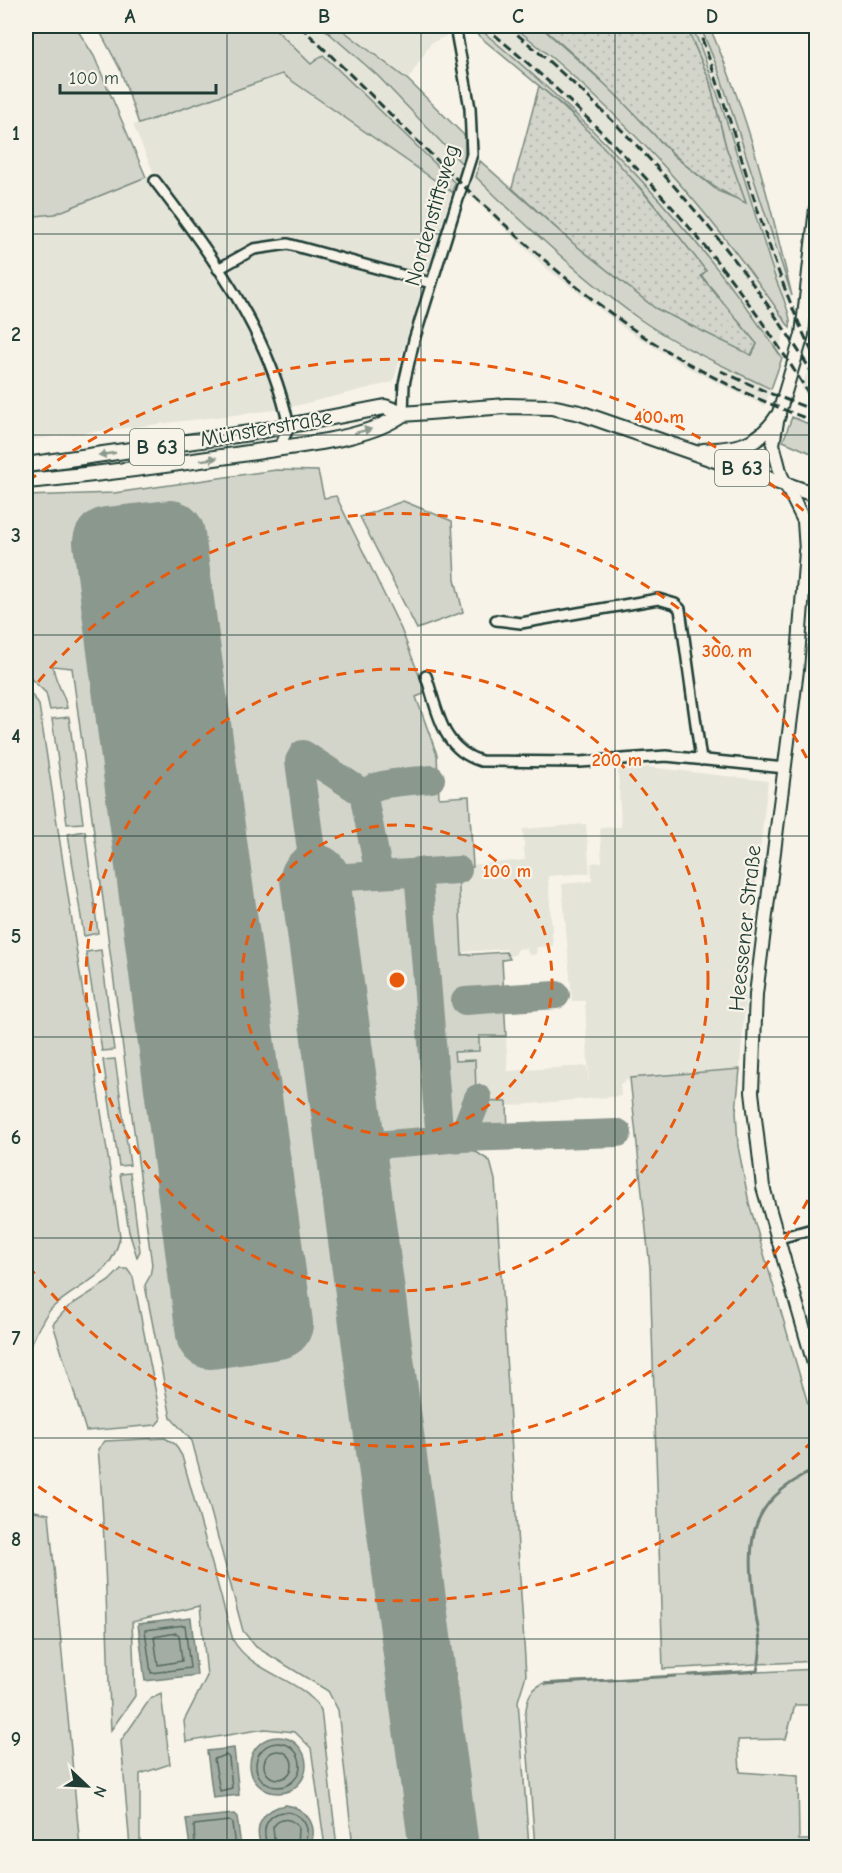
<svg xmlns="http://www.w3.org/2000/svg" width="842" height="1873" font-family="'Comic Neue',sans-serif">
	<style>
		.built { fill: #e5e4d9 }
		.grass { fill: #d3d5ca; stroke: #79897f; stroke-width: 1.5 }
		.garden { fill: url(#garden-dots); stroke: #79897f; stroke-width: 1.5 }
		.water { fill: #a4ada3; stroke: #6f8077; stroke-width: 1.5 }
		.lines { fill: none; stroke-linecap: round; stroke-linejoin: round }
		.shore { stroke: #546a60; stroke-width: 1.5 }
		.stream { stroke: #6f8077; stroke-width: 3 }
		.taxiway { stroke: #8b988e; stroke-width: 28 }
		.runway { stroke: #8b988e; stroke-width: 70 }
		.street-casing { stroke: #1f3d34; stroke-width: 14 }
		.secondary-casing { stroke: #1f3d34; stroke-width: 16 }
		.primary-casing { stroke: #1f3d34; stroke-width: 18 }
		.street { stroke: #f7f3e8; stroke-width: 9 }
		.secondary { stroke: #f7f3e8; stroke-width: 12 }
		.primary { stroke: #f7f3e8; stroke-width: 14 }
		.rail { stroke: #1f3d34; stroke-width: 3; stroke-dasharray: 9 4.5; stroke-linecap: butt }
		.oneway { fill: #8b988e }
		.grid { fill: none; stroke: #1f3d34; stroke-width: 1.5; stroke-opacity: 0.55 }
		.ring { fill: none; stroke: #e8590c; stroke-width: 3; stroke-dasharray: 10 8 }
		.labels { text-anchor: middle; stroke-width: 4.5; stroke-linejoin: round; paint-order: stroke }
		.shield { fill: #f7f3e8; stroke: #60746a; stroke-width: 1.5 }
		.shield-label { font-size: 21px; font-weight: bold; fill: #1f3d34 }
		.street-label { font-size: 22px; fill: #1f3d34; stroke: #f7f3e8 }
		.centre { fill: #e8590c; stroke: #f7f3e8; stroke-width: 3 }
		.ring-label { font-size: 18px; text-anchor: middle; font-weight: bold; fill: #e8590c; stroke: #f7f3e8; stroke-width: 4.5; stroke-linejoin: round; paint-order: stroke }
		.neatline { fill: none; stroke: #1f3d34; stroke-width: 2 }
		.grid-label { font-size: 20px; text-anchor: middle; font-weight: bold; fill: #1f3d34 }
	</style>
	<defs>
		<pattern id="garden-dots" width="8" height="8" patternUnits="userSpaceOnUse" patternTransform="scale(1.5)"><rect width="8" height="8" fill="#d3d5ca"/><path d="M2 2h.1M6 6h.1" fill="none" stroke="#b5b8ae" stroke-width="1.8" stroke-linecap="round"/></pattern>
	</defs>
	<rect width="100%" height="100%" fill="#f7f3e8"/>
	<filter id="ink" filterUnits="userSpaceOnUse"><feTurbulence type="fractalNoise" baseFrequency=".0167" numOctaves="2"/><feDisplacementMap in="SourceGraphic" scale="12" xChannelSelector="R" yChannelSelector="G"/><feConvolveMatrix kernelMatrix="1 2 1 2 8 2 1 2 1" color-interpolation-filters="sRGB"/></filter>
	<g filter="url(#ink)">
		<path class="built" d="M272 26H321L378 76 461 163 560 256 639 318 698 354 771 389 764 406 688 368 628 331 545 267 323 56 312 65Z
			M337 26H446V36L431 43 408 80Z
			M476 26H513L559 62 625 125 686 189 743 259 787 323 778 353 744 302 667 207 607 142 543 82Z
			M692 26H700L718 69 792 296 783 301 712 72Z
			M282 74 452 192 393 382 283 409 26 440V218L55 214 154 174 133 125Z
			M816 358V414L802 388 810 361Z
			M649 767 768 781 751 926 740 1069 631 1078 620 1084 621 1096 507 1106 506 1102H484L473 1097 455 1061 454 1052 479 1051V1036H506L508 1071 587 1066 589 1086 585 1001H572L562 884 592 881 591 863 602 862 600 828 621 827 618 770Z
			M586 824 590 873 548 876 553 946 537 947 536 954 529 955 526 948 518 949 515 955 509 956 506 949 462 952 458 866 525 860 523 829Z"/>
		<path class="grass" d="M26 26H75L94 56 146 177 55 214 26 217Z
			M97 26H272L311 64 323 55 455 183 452 192 282 74 139 124 120 69Z
			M321 26H337L408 80 465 136 464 166 378 76Z
			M467 26H476C596 125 695 228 782 358L771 389C726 367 679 347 638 318 580 276 527 227 476 177L480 161 573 243 655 307 752 355 757 344 701 275 706 271 644 192 568 110Z
			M513 26H540L616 94 674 156 718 191 745 202 726 147 709 79 686 26H692C725 105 746 189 773 271 777 285 793 316 790 328 711 211 624 113 513 26Z
			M700 26H709C747 110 771 206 792 296L718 69Z
			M792 417 816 427V455L783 441Z
			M276 470 318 471 324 498 336 496 401 629 426 693 416 697 437 755 439 798 469 796 473 867 458 869 462 955 506 952 510 959 502 960 506 1036H479V1051L454 1052 455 1061 475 1060 476 1093 473 1101 507 1102 508 1135 473 1137V1150L490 1161 495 1180 526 1675 518 1701 529 1847H353L338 1710 328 1691 256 1647 243 1631 192 1441 171 1418 145 1285 150 1276 152 1265 72 668 53 666C55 683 64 692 67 708L50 710 46 693 26 674V496L114 493Z
			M403 501 452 521 455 579 463 612 417 629 360 517Z
			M26 687 39 705 120 1236C112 1279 81 1281 52 1308 43 1316 37 1333 31 1344L26 1327V1280L33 1278 26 1257Z
			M69 717 83 823 67 824 52 719Z
			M85 831 98 933 84 936 68 834Z
			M101 950 114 1050 102 1051 86 952Z
			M115 1059 130 1165 119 1166 103 1060Z
			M740 1069 736 1111 738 1146 749 1203 816 1431V1661L663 1669 650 1268 630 1078Z
			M130 1173 140 1251 137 1257 129 1232 120 1174Z
			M121 1269H127L133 1277 161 1419 156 1425 86 1431 53 1324 68 1307 109 1281Z
			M165 1438 175 1444 182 1456 233 1640C253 1675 301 1677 321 1710L337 1847H325L311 1748 295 1732 265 1729 186 1742 184 1721 207 1676 200 1606 132 1622 135 1696 111 1730C106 1636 107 1543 98 1449L105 1441Z
			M30 1510 49 1514 80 1847H26V1511Z
			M816 1669V1705H795L786 1739 738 1740 740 1772 798 1776 799 1840H816V1847H535L525 1717C527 1700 528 1690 544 1683Z
			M161 1694 170 1764 140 1774V1841L130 1847 121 1741 150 1699Z"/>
		<path class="garden" d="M540 26H686L709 79 726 147 746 203C690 180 657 136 615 94 591 70 566 47 540 26Z
			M539 86C603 139 656 206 706 271L701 276 757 344 751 355 655 308 573 243 512 188Z"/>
		<path class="water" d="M191 1618 197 1675 145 1681 138 1624Z
			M250 1765a28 28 0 1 1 56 0a28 28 0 1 1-56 0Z
			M234 1748 239 1795 213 1798 207 1751Z
			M286 1805C307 1808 320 1827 309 1847H262C252 1827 264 1808 286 1805Z
			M234 1814 237 1817 241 1847H190L186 1819Z"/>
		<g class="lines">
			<path class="shore" d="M185 1625 190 1668 151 1673 145 1630Z
				M176 1633 179 1635 182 1661 158 1665 154 1637Z
				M256 1765a22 22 0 1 1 44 0a22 22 0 1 1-44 0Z
				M264 1765a14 14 0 1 1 28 0a14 14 0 1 1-28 0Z
				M226 1755 229 1758 232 1788 220 1791 214 1759Z
				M195 1848 194 1825 229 1821 232 1823 235 1848
				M267 1848C266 1841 264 1835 265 1829 269 1806 302 1807 307 1829 308 1835 305 1841 304 1848
				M275 1848 273 1827C280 1817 291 1817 298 1827L297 1848"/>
			<path class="stream" d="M689 1675 757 1671C763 1646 760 1640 756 1616 747 1543 743 1504 816 1469
				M546 1684 675 1676"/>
			<path class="taxiway" d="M366 795 303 754 299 761 315 879 458 870
				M418 871 440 1140
				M383 873 377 864 365 803C365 798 366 793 370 790 379 782 418 781 431 779
				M465 1001 556 995
				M462 1138 618 1133
				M350 1147 462 1138 478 1098"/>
			<path class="runway" d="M170 535 278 1324 211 1334 108 542Z
				M315 879 444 1848"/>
			<g class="street-casing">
				<path id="street" d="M155 181C212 255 270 333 289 427L279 448
					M218 269 254 249 288 244 431 283
					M403 414 404 384 414 340 472 154 470 108 455 26
					M496 620 521 623 658 599 675 604 680 609 701 760
					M426 676C438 711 441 749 481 761L580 762 666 756 785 768
					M776 1239 816 1228"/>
			</g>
			<g class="secondary-casing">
				<path id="secondary" d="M816 208 802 335 778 416 773 444 781 475 804 521 806 551 797 670 756 994 752 1092 763 1187 816 1371"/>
			</g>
			<g class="primary-casing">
				<path id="primary" d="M703 451C737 449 758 447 778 416
					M26 465 250 433 385 407 403 414 506 406 551 407 580 413 816 495
					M26 481C105 474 183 463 262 451 305 444 368 439 403 414
					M806 551 816 534"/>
			</g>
			<use href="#street" class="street"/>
			<use href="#secondary" class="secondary"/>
			<use href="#primary" class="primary"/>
			<path class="rail" d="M300 26C405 125 509 241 627 325 686 366 750 398 816 422
				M484 26C615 134 729 258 816 406
				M507 26C628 124 735 245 816 379
				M697 26C740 136 763 254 816 360
				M721 371 769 393 816 411"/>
		</g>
		<defs><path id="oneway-solid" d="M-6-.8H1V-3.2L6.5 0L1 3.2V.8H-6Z" transform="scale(1.5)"/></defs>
		<g class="oneway">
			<use href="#oneway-solid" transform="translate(363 431) rotate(-14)"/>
			<use href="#oneway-solid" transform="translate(107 454) rotate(172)"/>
			<use href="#oneway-solid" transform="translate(209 459) rotate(-9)"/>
		</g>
	</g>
	<path class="grid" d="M227 26V1848M421 26V1848M615 26V1848M26 234H816M26 435H816M26 635H816M26 836H816M26 1037H816M26 1238H816M26 1438H816M26 1639H816"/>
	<g class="ring">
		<circle cx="397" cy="980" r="155"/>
		<circle cx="397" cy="980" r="311"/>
		<path d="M816 1184A466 466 0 0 1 27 1264M27 696A466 466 0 0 1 816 776"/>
		<path d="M813 1441A621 621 0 0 1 28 1479M28 481A621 621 0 0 1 813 519"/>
	</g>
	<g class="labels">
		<g class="shield">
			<rect x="130" y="429" width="54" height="36" rx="4.5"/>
			<rect x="715" y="450" width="54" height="36" rx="4.5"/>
		</g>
		<g class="shield-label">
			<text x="157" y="454">B 63</text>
			<text x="742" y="475">B 63</text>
		</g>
		<g class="street-label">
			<text transform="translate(431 215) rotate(-74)" y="8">Nordenstiftsweg</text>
			<text transform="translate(266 427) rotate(-10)" y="8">Münsterstraße</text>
			<text transform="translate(744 928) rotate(-84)" y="8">Heessener Straße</text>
		</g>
	</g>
	<circle cx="397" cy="980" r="9" class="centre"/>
	<g class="ring-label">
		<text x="659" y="423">400 m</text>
		<text x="727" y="657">300 m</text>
		<text x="617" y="766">200 m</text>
		<text x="507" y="877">100 m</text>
	</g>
	<rect width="842" height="1873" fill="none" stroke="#f7f3e8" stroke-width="66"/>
	<g transform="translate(87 1786) rotate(113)" stroke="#f7f3e8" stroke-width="4.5" paint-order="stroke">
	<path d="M0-4.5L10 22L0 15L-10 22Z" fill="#1f3d34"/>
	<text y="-9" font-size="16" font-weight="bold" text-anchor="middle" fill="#1f3d34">N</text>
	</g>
	<path d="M60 84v9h156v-9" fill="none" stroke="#1f3d34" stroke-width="3"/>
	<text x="69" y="84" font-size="18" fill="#1f3d34" stroke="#f7f3e8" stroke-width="4.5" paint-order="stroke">100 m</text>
	<rect x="33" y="33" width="776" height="1807" class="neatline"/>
	<g class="grid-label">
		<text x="130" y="23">A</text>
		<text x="324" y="23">B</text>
		<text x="518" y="23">C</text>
		<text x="712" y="23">D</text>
		<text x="16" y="140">1</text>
		<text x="16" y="341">2</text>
		<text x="16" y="542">3</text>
		<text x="16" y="743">4</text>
		<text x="16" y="943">5</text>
		<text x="16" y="1144">6</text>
		<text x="16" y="1345">7</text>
		<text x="16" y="1546">8</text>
		<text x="16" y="1746">9</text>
	</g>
</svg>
